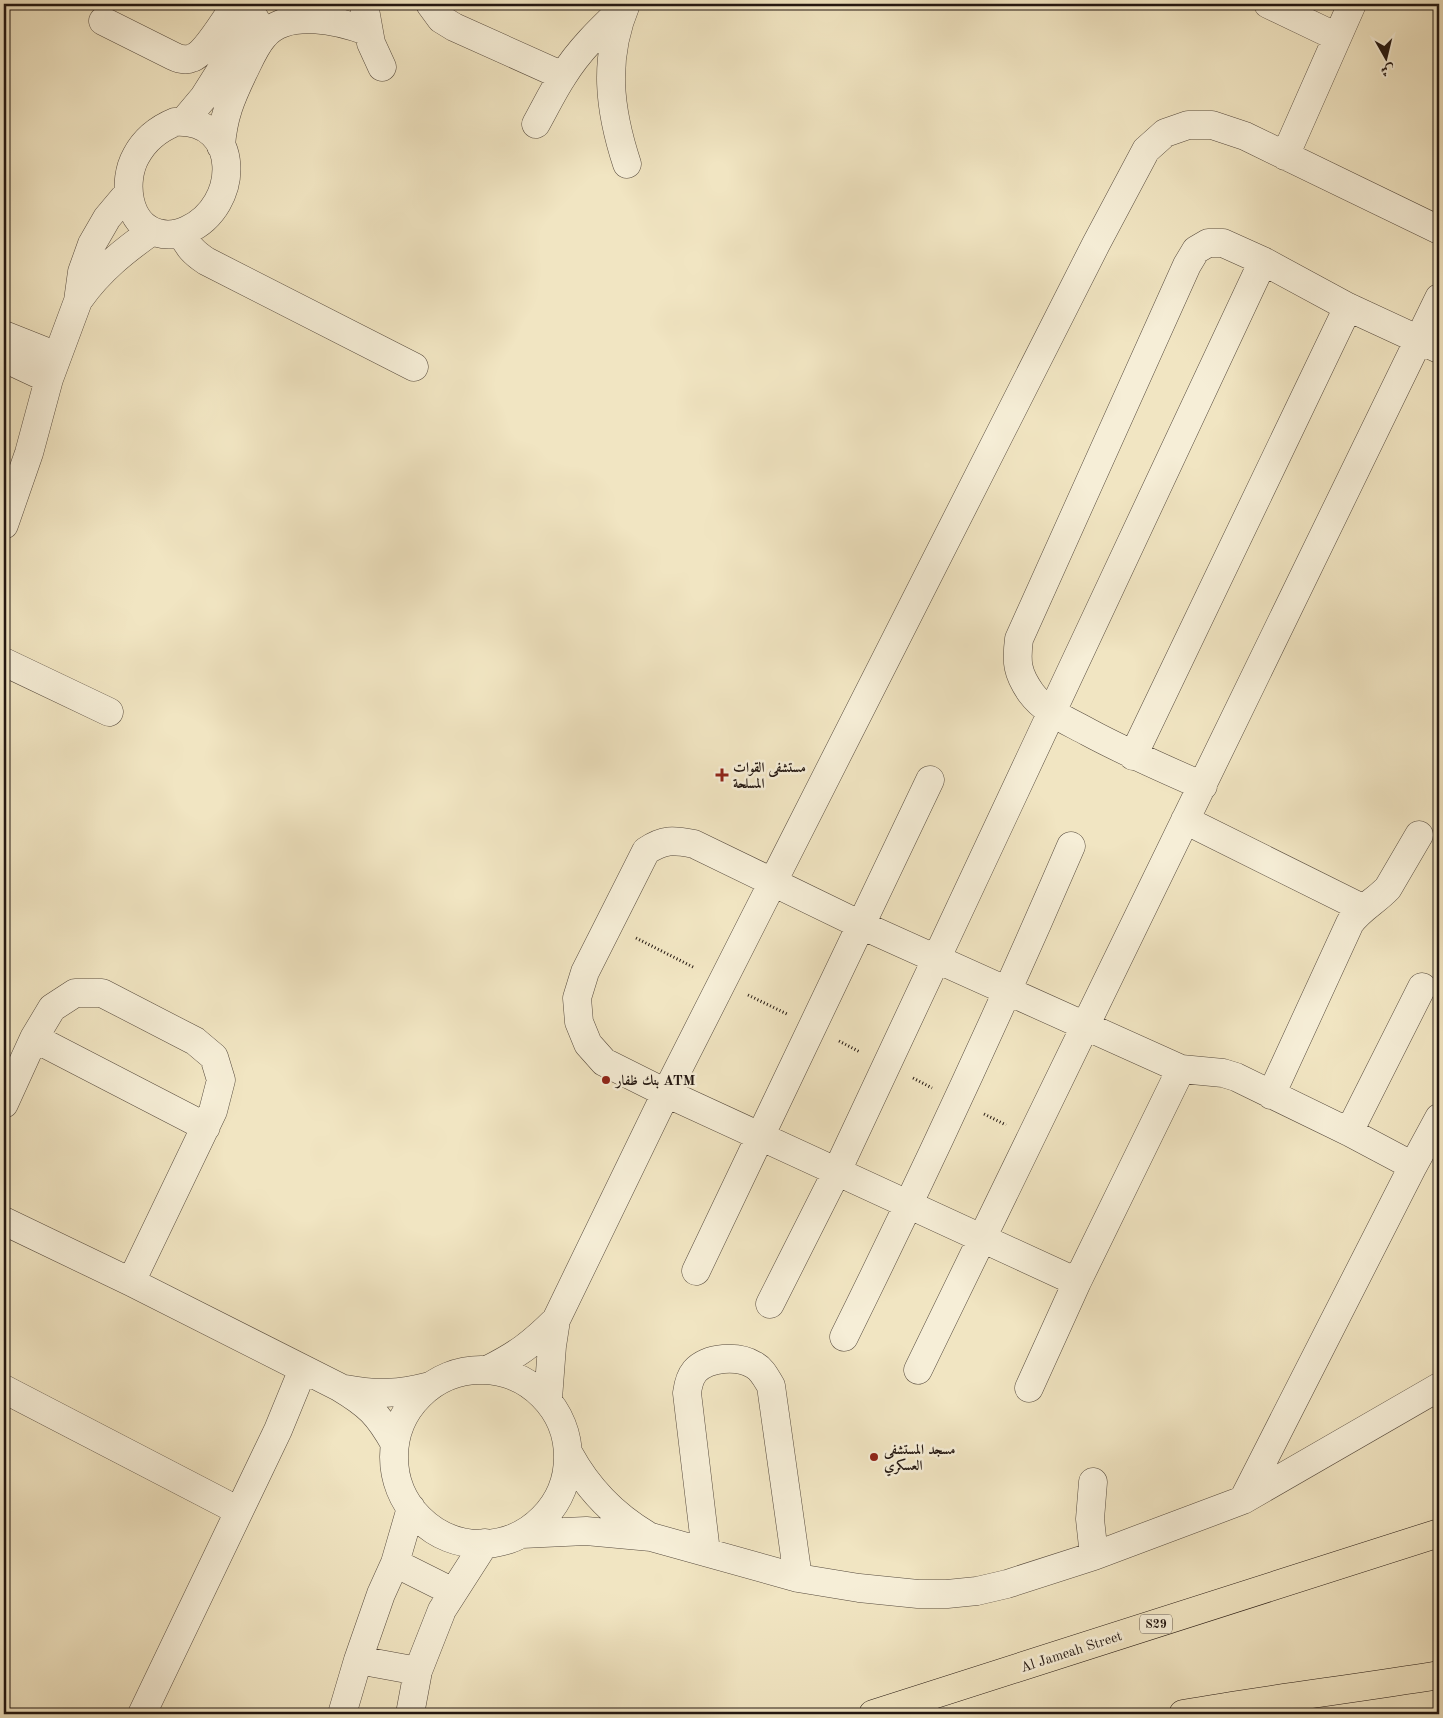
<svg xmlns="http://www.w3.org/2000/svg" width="1443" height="1718" font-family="'Old Standard TT',Amiri,serif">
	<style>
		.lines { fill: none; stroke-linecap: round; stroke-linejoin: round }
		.minor-casing { stroke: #564a3d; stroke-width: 29 }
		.major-casing { stroke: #231711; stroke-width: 29 }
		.path { stroke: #231711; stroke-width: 3; stroke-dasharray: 1 2.5; stroke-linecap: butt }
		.minor { stroke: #f6eed7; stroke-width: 28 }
		.major { stroke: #f1e5c2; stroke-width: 28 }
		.poi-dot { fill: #8f2418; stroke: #f6eed7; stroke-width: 2 }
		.labels { text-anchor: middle; stroke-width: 5; stroke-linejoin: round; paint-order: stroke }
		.shield { fill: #f6eed7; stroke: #62584c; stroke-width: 1 }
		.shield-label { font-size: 12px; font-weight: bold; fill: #231711 }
		.poi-label { font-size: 14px; font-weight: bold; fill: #231711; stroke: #f6eed7; text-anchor: start }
		.street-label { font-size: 14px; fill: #231711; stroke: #f6eed7 }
	</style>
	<rect width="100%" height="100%" fill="#f1e5c2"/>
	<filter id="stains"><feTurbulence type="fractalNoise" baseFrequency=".004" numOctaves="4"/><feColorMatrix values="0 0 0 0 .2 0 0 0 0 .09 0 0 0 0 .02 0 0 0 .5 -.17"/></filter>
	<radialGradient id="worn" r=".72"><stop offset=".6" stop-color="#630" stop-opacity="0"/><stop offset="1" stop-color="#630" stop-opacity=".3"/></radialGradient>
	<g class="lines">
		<g class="minor-casing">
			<path id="minor" d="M364 4 371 43 382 67
				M430 4 441 19 454 27 563 76
				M626 4C603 59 609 109 627 164
				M1268 4 1337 37
				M103 21 173 56C179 59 185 61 192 58 205 54 227 17 236 4
				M175 122C242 118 241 206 187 230 178 234 168 236 158 233 127 225 122 181 136 156 145 139 158 129 175 122Z
				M183 122 204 97 250 24 255 19
				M536 124C545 108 553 91 563 76 579 50 601 29 623 8
				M221 146C223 117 231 98 243 73 249 61 255 46 264 36 287 8 340 21 369 32
				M1285 156 1352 4
				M182 233C187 246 194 253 206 261L414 367
				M80 298C100 270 124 251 152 231
				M4 335 57 356
				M4 358 49 379
				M4 525 29 453 49 379 78 301 82 272 92 244 107 218 128 193
				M4 662 109 712
				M1133 756 1348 307
				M1203 786C1164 769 1125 752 1088 732 1068 721 1045 712 1031 693 1017 673 1016 662 1019 639L1187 265 1196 250 1208 243H1223L1263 261 1348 307 1439 349
				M1185 820 1362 908
				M34 1038 206 1127
				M1271 1095 1350 923C1361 908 1376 901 1388 888L1419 835
				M4 1104 34 1038 52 1008 75 993H102L195 1041 214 1057 221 1080 213 1111 131 1282
				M1349 1132 1422 987
				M4 1221 131 1282 339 1387C369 1405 378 1414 395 1444
				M696 1271 930 780
				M1077 1282 666 1093 604 1062 588 1044 579 1022 577 998 585 972 646 851C664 839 673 840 694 844L861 925 1181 1069 1223 1073 1236 1077 1349 1132 1413 1166
				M770 1304 837 1171 1263 261
				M844 1337C924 1175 1000 1011 1071 846
				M487 1370C517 1355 532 1344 556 1320
				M918 1370 1439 298
				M394 1457a87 87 0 1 1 174 0a87 87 0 1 1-174 0Z
				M1029 1388 1077 1282 1181 1069
				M4 1389 239 1511
				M345 1389C377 1395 399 1394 430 1386
				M548 1399 552 1346 556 1320 666 1093 1096 244 1146 150 1165 133 1188 125H1212L1245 136 1439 230
				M569 1454C588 1489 613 1515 647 1535
				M1093 1482 1090 1519 1094 1556
				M1243 1500 1413 1166 1439 1118
				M522 1534 586 1531 651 1537 798 1578 859 1588 918 1594H947L977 1591 1007 1584 1094 1556 1243 1500 1439 1387
				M706 1552 687 1393C688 1385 690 1377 695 1371 708 1357 738 1355 754 1365 762 1369 766 1378 771 1386L798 1578
				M395 1563 453 1592
				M358 1660 418 1671
				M142 1714 278 1430 303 1369
				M342 1714 358 1660 381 1594 395 1563 411 1508
				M410 1714 418 1671 442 1610 485 1543"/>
		</g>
		<g class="major-casing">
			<path id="major" d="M873 1714 1439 1533
				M1183 1714C1268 1699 1354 1689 1439 1675"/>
		</g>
		<path class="path" d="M636 938 695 968
			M748 995 787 1014
			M839 1041 860 1052
			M913 1078 932 1088
			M984 1114 1006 1125"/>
		<use href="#minor" class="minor"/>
		<use href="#major" class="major"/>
	</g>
	<g class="poi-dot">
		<path d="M719.5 767.5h5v5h5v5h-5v5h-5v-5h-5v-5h5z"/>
		<circle cx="606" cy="1080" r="5"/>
		<circle cx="874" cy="1457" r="5"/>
	</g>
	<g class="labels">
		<rect class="shield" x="1140" y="1614.5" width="32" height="19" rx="4"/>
		<g class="shield-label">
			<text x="1156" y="1628">S29</text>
		</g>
		<g class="poi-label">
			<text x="733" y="772">مستشفى القوات<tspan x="733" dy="16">المسلحة</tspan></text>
			<text x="616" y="1085">بنك ظفار ATM</text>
			<text x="884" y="1454">مسجد المستشفى<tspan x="884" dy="16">العسكري</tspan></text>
		</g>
		<g class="street-label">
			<text transform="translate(1071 1651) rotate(-18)" y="5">Al Jameah Street</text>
		</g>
	</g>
	<rect width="1443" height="1718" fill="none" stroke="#f1e5c2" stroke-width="20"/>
	<rect x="5" y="5" width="1433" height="1708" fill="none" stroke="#231711" stroke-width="2.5"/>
	<rect x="10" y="10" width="1423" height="1698" fill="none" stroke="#231711"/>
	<g transform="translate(1386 58) rotate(172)" stroke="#f6eed7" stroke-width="4" paint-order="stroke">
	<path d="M0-4L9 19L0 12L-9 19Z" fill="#231711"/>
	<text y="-8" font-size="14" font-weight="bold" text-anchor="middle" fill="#231711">ش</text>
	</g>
	<rect width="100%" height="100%" filter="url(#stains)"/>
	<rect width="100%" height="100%" fill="url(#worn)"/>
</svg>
